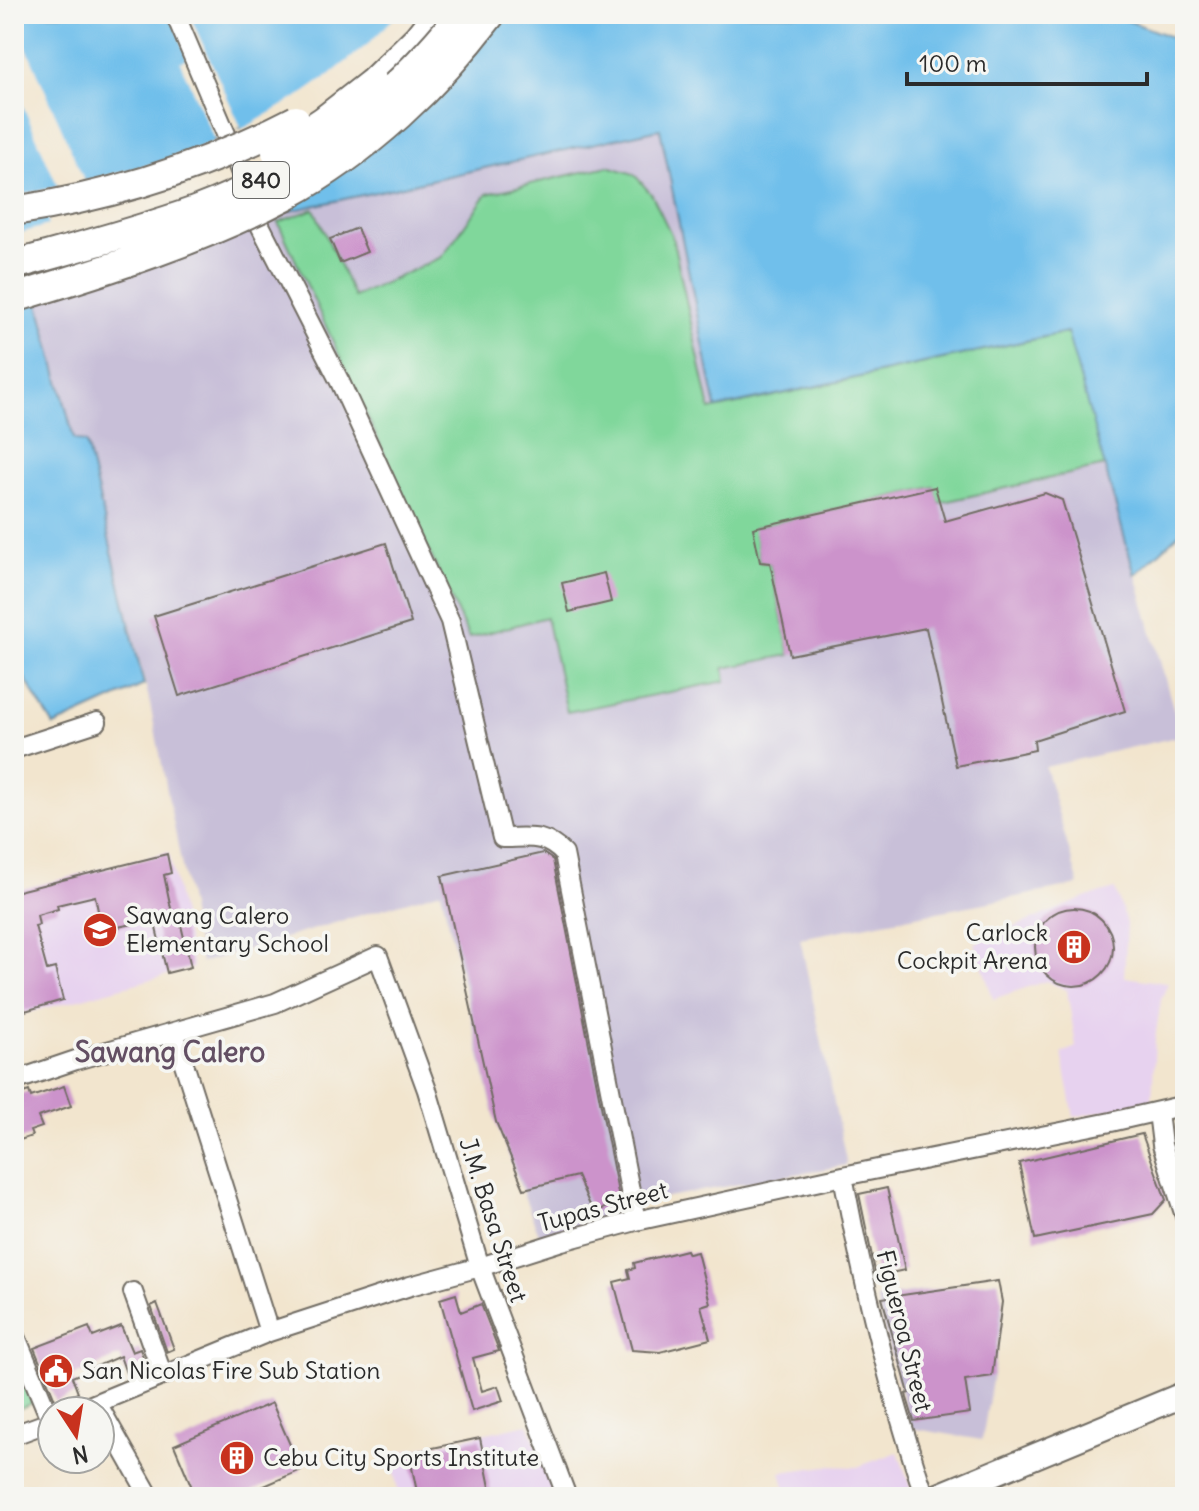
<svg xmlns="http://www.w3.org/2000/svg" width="1199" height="1511" font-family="Delius,sans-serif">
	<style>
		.built { fill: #e7d2ef }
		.industrial { fill: #c8bfd8 }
		.green { fill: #80d79b; stroke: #568163; stroke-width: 2 }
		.water { fill: #70bfeb; stroke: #4e758b; stroke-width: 2 }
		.pier { fill: #f2e5ce }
		.building { fill: #cc93cb }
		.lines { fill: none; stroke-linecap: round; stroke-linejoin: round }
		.minor-casing { stroke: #716c64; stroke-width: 22 }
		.major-casing { stroke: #716c64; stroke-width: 28 }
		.highway-casing { stroke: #716c64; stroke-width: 32 }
		.minor { stroke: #fff; stroke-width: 18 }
		.major { stroke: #fff; stroke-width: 24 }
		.highway { stroke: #fff; stroke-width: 28 }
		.highway-bridge-casing { stroke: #716c64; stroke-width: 32; stroke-linecap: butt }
		.highway-bridge { stroke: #fff; stroke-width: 28 }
		.labels { text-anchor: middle; stroke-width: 7; stroke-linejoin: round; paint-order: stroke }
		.shield { fill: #f6f6f2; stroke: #686867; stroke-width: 2 }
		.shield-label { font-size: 22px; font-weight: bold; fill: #2b2b2b }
		.poi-label { font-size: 24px; fill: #2b2b2b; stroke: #f6f6f2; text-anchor: start }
		.street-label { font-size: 24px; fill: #2b2b2b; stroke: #f6f6f2 }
		.quarter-label { font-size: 28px; font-weight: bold; fill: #634f63; stroke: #f6f6f2 }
	</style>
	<rect width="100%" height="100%" fill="#f6f6f2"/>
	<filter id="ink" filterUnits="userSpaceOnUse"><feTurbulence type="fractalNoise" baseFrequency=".0125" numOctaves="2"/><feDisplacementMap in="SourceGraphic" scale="16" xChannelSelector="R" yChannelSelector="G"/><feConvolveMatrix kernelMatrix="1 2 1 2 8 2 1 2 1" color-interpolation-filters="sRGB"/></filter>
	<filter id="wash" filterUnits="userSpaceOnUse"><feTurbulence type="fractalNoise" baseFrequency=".006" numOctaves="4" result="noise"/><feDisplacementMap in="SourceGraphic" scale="32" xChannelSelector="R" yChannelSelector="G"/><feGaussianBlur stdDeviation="1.8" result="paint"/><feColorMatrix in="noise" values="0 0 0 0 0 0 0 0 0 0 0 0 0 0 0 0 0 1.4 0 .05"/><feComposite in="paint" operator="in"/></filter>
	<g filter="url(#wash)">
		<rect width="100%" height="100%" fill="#f2e5ce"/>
		<path class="built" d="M169 852 193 968 24 1014 14 976V891Z
			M1115 889 1127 924 1124 977 1168 983 1161 1000 1155 1039 1152 1101 1074 1117 1062 1053 1076 1047 1067 990 1046 981 993 999 975 943 1085 898Z
			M528 1424 557 1497H399L391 1454Z
			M898 1452 914 1497H788L781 1472 826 1466 857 1467Z"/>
		<path class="industrial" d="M661 129 716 407 1068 332 1181 736 1045 767 1079 885 800 938 847 1165 667 1197 540 1237 496 1123 441 891 201 963 149 699 86 444 74 440 32 276 91 265 281 213Z
			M998 1280 1004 1309 982 1440 910 1428 876 1298Z"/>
		<path class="green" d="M608 166 634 174 652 195 672 236 710 410 1068 332 1105 466 939 503 934 487 754 528 760 562 770 563 790 655 724 668 726 681 567 712 546 617 469 638 278 222 314 209 354 297 442 257 487 194Z
			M14 1360 32 1403 14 1411Z"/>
		<path class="water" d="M14 14H1110L1185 42V528L1135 575 1067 332 716 408 660 129 281 213 240 127 214 140 247 221 123 258 84 180 59 188 91 265 32 277 74 439 86 443 144 685 54 726 14 661Z"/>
		<path class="pier" d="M171 14H189L241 127 214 139 180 62 187 58Z
			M398 14H474L267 194 239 132 245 204 116 253 82 185 64 190 93 259 14 281V235L48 225 47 217 14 221V196L58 187 14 85V51L26 46 84 180 83 182 157 163 208 144 248 126 301 95 327 77 367 45Z"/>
		<g id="blocks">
			<path class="building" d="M357 228 367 252 340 263 330 239Z
				M935 487 945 521 1045 493 1062 500 1125 711 1034 740 1035 750 956 766 926 628 790 655 770 563 760 562 753 528Z
				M386 543 411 623 179 696 154 616Z
				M604 573 611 602 569 612 562 583Z
				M543 853 553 860 620 1203 593 1212 577 1176 524 1189 496 1122 442 876Z
				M167 854 171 873 164 875 174 923 180 921 191 967 167 973 154 920 102 930 95 896 57 905 58 909 37 915 39 925 35 926 47 970 55 968 63 1000 25 1011 14 970V892Z
				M1035 947a39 39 0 1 1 78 0a39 39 0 1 1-78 0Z
				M64 1086 71 1106 38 1117 42 1127 30 1131 32 1136 14 1142V1096L29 1091 31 1097Z
				M1142 1134 1166 1200 1153 1214 1035 1239 1019 1163Z
				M887 1188 905 1270 876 1276 859 1194Z
				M686 1250 688 1254 697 1252 710 1303 701 1306 710 1339 660 1352 632 1350 614 1282 630 1278 628 1270 635 1268 634 1263Z
				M998 1281 1002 1302 992 1376 965 1380 970 1413 914 1421 907 1398 906 1394 909 1393 882 1298Z
				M456 1294 461 1312 481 1304 499 1351 473 1358 482 1391 498 1386 503 1401 472 1411 440 1299Z
				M157 1303 174 1349 167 1352 151 1306Z
				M121 1326 132 1352 140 1349 146 1365 126 1373 120 1356 72 1377 78 1393 56 1402 34 1348 89 1327 93 1337Z
				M272 1403 301 1470 239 1497H196L174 1445Z
				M480 1438 492 1497H418L409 1453Z"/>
		</g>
	</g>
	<g filter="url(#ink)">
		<use href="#blocks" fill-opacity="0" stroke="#716c64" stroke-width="2"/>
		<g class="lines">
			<g class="minor-casing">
				<path id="minor" d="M175 14 226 134 261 227 340 382 450 621 502 838C529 838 544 833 564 854L636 1221
					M14 749 97 722
					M174 1032 269 1332
					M14 1081 76 1060 275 1003 378 956 427 1090 480 1267 567 1497
					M1158 1112 1162 1145 1185 1216
					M843 1176C863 1284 890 1393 925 1497
					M133 1292 163 1376
					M14 1332 51 1421
					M97 1403 150 1497
					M77 1411 269 1332 410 1286 480 1267 562 1241 636 1221 843 1176 1111 1122 1185 1105
					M14 1435 52 1421"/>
			</g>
			<g class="major-casing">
				<path id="major" d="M936 1497 1185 1394"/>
			</g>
			<g class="highway-casing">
				<path id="highway" d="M373 82 418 38 437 14"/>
			</g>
			<use href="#minor" class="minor"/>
			<use href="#major" class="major"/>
			<use href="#highway" class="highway"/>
			<g class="highway-bridge-casing">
				<path id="highway-bridge" d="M276 152 323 121 373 82
					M14 211C113 196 207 166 296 120
					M14 265C75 248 136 232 195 211 302 171 391 103 461 14
					M14 298C107 270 202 240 287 195 367 152 437 85 491 14"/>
			</g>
			<use href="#highway-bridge" class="highway-bridge"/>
		</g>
	</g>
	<defs>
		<g id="school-disc" transform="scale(1.8)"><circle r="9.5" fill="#c8321e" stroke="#f6f6f2"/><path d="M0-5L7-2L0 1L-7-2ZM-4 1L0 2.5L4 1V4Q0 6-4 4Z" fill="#fff"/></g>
		<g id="building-disc" transform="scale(1.8)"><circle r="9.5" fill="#c8321e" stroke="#f6f6f2"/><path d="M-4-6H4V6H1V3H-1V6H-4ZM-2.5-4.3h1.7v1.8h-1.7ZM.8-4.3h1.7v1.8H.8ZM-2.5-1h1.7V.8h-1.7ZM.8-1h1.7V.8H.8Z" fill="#fff"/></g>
		<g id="civic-disc" transform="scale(1.8)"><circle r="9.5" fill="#c8321e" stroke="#f6f6f2"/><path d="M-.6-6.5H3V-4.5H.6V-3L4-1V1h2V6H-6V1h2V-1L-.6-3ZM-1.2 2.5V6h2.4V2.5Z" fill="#fff"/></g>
	</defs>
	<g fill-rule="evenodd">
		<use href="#school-disc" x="100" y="930"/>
		<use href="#building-disc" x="1074" y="947"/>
		<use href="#civic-disc" x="56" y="1371"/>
		<use href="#building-disc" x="237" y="1458"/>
	</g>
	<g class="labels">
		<rect class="shield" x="233" y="162" width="56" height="36" rx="6"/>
		<g class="shield-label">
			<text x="261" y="188">840</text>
		</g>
		<g class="poi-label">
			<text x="126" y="924">Sawang Calero<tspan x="126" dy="28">Elementary School</tspan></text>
			<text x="1048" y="941" text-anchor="end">Carlock<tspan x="1048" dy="28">Cockpit Arena</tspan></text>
			<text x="82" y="1379">San Nicolas Fire Sub Station</text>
			<text x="263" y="1466">Cebu City Sports Institute</text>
		</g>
		<g class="street-label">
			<text transform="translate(603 1207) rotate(-15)" y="8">Tupas Street</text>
			<text transform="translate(493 1220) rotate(72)" y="8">J.M. Basa Street</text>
			<text transform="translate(904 1331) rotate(76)" y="8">Figueroa Street</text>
		</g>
		<g class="quarter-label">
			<text x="170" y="1062">Sawang Calero</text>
		</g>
	</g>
	<rect width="1199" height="1511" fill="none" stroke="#f6f6f2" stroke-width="48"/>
	<g transform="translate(76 1435) rotate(168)"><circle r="38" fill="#f6f6f2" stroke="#a5a5a2" stroke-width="2"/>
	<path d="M0-6L14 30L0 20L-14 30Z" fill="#c8321e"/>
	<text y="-12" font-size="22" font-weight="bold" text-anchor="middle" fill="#2b2b2b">N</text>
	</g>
	<path d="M907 72v12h240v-12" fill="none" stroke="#2b2b2b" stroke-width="4"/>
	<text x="919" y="72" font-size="24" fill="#2b2b2b" stroke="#f6f6f2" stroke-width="6" paint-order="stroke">100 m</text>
</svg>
